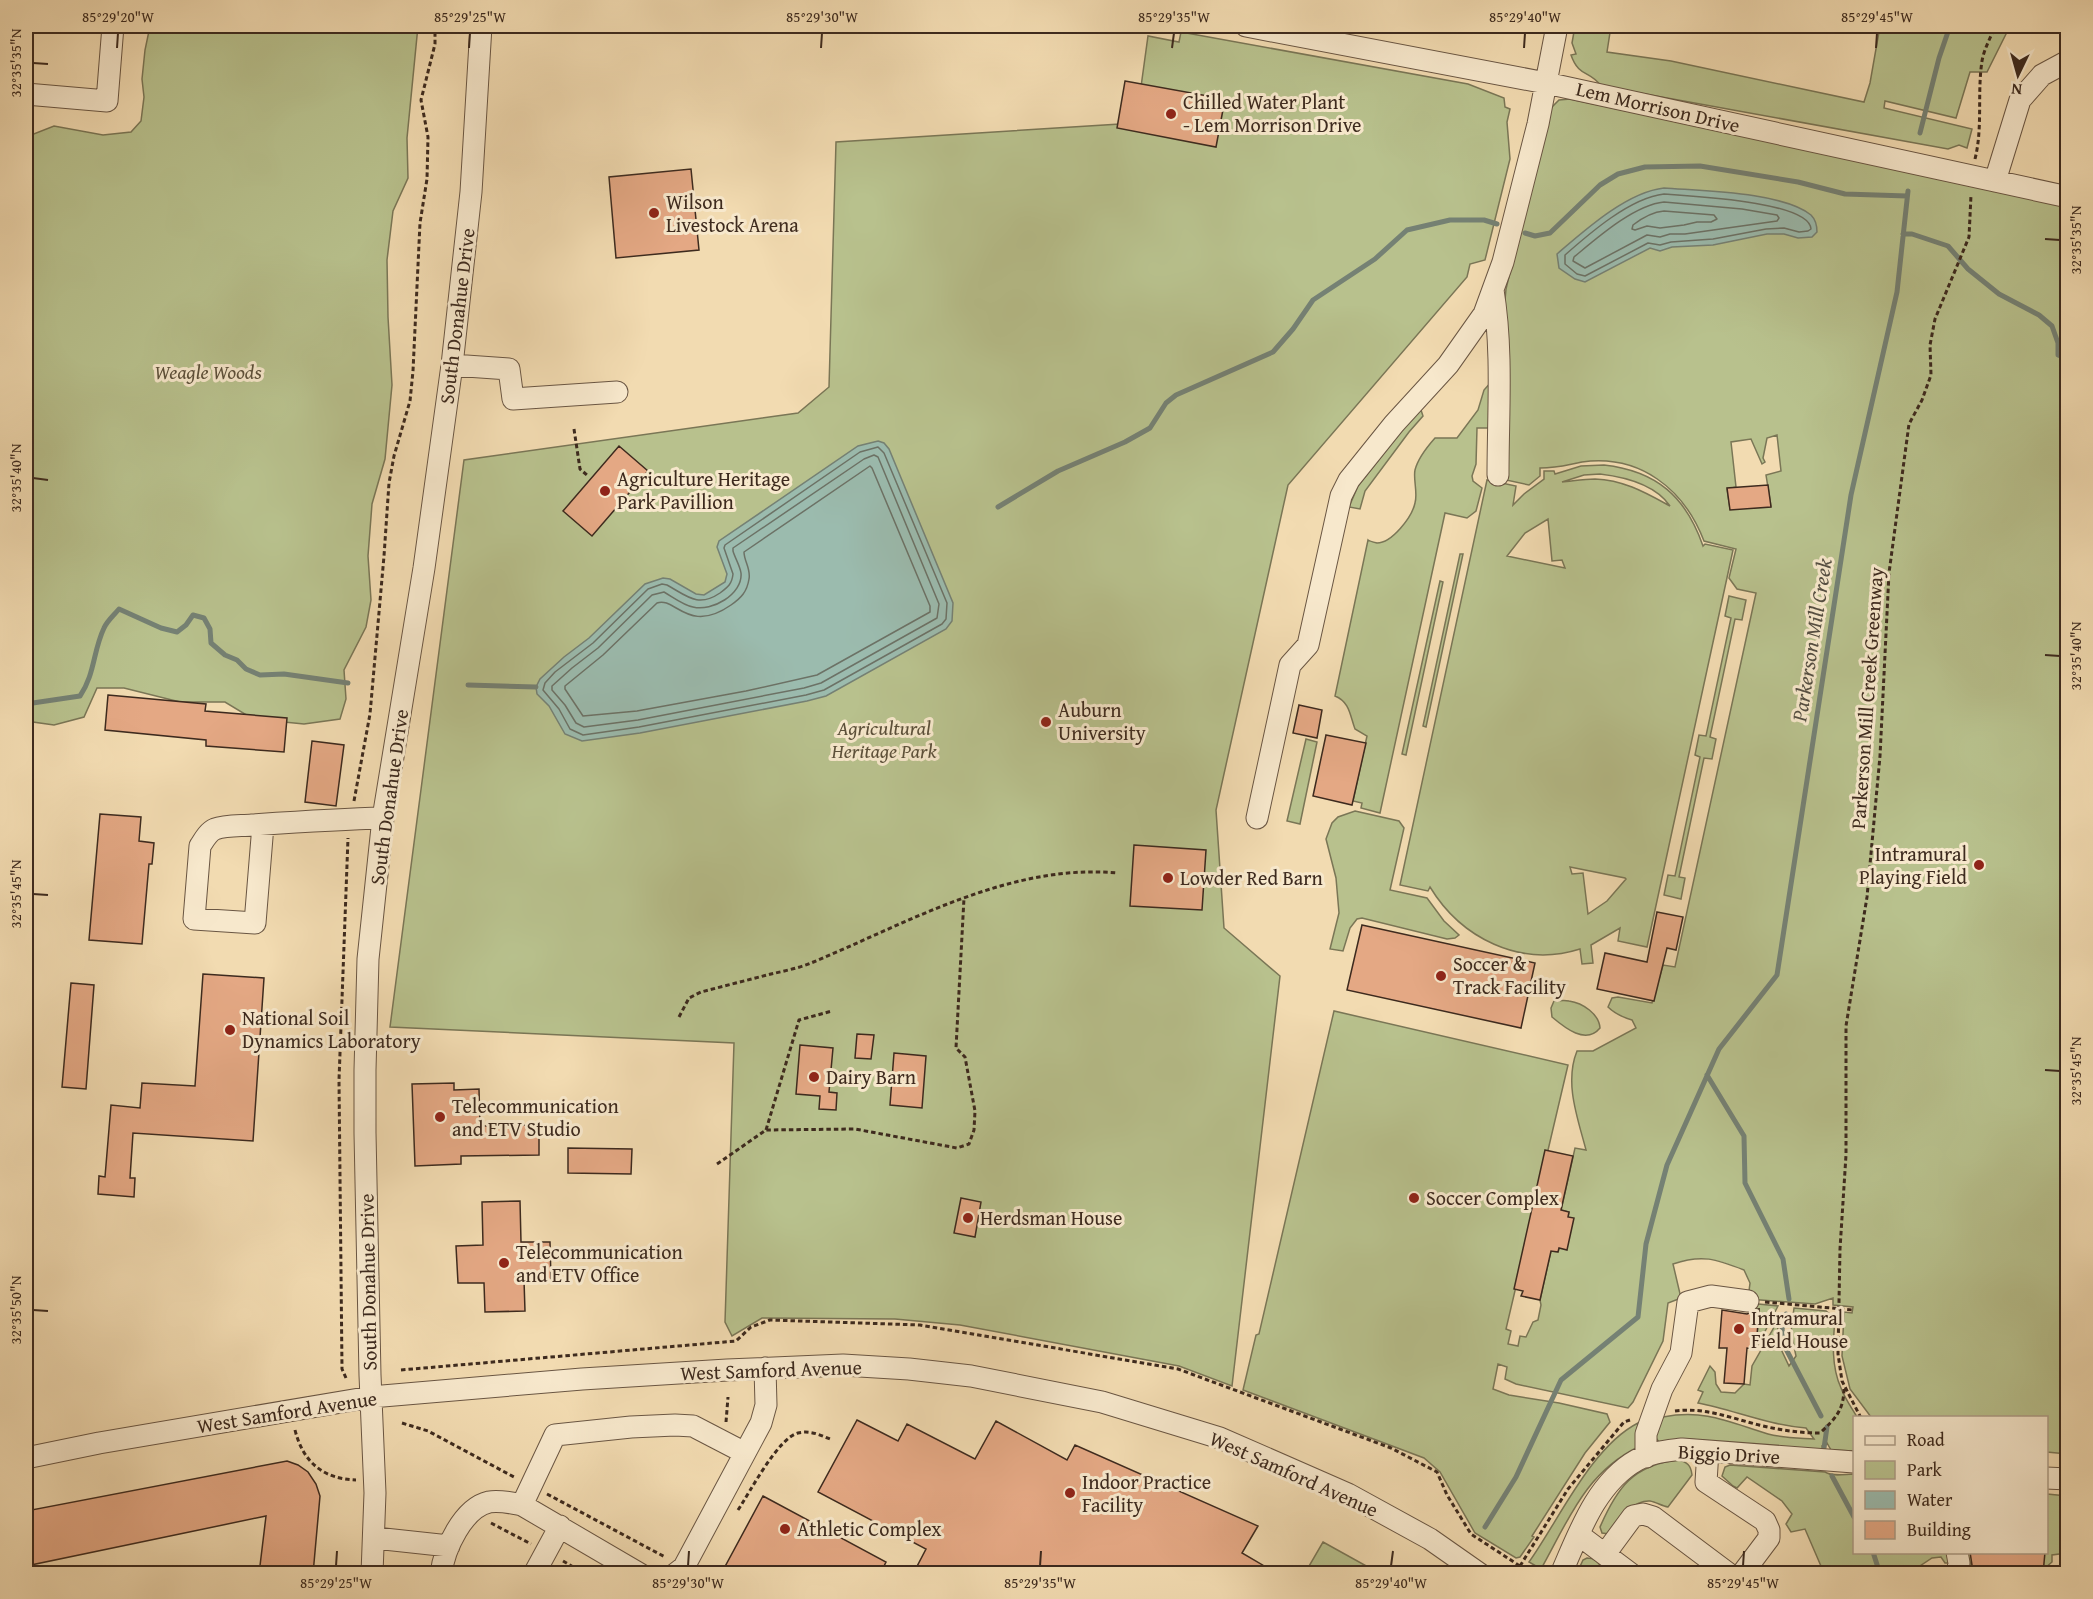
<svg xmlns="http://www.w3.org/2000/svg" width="2093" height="1599" font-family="'Gentium Book Plus',serif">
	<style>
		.green { fill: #b8c18d; stroke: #7a7656; stroke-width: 1.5; fill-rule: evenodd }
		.water { fill: #9bbbae; stroke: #758174; stroke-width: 1.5 }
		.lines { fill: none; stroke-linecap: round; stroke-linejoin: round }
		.shore { stroke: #6c7266; stroke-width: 1.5 }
		.stream { stroke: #758174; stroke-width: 5 }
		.building { fill: #e4a884; stroke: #3d2a1e; stroke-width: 1.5 }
		.minor-casing { stroke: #6a5643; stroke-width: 23 }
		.path { stroke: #3d2a1e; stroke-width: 3; stroke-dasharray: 4.5 3; stroke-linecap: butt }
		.minor { stroke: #f7e8cc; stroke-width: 21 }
		.ticks { fill: none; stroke: #3d2a1e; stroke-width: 2 }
		.poi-dot { fill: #8f2418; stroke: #f7e8cc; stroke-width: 2 }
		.labels { text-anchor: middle; stroke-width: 6; stroke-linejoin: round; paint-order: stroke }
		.poi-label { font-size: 20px; fill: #3d2a1e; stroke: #f7e8cc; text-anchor: start }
		.street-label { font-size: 20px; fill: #3d2a1e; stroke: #f7e8cc }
		.park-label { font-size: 20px; font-style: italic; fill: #5c503a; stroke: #f7e8cc }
		.water-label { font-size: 21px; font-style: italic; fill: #544e42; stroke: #f7e8cc }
		.neatline { fill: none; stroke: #3d2a1e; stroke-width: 2 }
		.ticks-label { font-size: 15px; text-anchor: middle; fill: #3d2a1e }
	</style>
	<rect width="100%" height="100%" fill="#f2dbb1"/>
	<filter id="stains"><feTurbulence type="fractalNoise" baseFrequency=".00333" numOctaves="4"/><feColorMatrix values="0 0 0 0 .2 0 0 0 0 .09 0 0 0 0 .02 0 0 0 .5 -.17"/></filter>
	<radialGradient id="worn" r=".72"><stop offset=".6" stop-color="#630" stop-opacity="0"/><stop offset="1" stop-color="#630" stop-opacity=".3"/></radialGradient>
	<path class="green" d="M150 26H418L407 138 408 178 393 211 387 260 388 317 392 385 385 459 372 504 368 556 371 600 366 627 344 670 346 699 340 719 304 724 253 719 225 702H180L124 688H97L84 717 54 725 26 721V137L54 126 103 135 131 132 141 121 144 97 142 79 145 50Z
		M1575 26H1611L1607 52 1671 61 1864 102 1870 83 1880 26H2010L1987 72H1970L1956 118 1885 101 1884 108 1972 129 1967 148 1959 145 1948 149 1601 86C1590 70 1579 78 1571 55L1576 54 1572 43Z
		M1181 32 1468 84 1504 98 1505 107 1510 109 1507 122 1510 159 1485 260 1470 264 1467 277 1288 485 1216 810 1224 928 1280 976 1232 1386 1179 1366 960 1325 895 1319 762 1318 732 1336 725 1322 734 1043 390 1027 464 460 798 413 829 387 836 142 1136 123 1148 36 1179 42Z
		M1570 99 2067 204V1454L2047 1452 2046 1418 1871 1417 1850 1389 1842 1356 1844 1312 1852 1313 1853 1307 1833 1305V1298L1815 1304 1748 1299 1750 1283 1744 1270C1716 1259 1702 1254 1673 1264L1681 1298 1668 1303 1663 1341 1633 1402 1628 1408 1516 1384 1505 1379 1507 1367 1498 1364 1493 1389 1509 1395 1559 1403 1607 1414 1610 1422 1585 1453 1532 1536 1534 1537 1520 1557 1516 1558 1475 1533 1440 1472 1424 1458 1243 1390 1256 1335 1259 1334 1334 1011 1568 1065 1506 1329 1511 1331 1508 1344 1518 1346 1520 1336 1526 1337 1533 1322 1538 1320 1541 1305 1540 1300 1551 1251 1558 1252 1568 1217 1569 1212 1561 1210 1575 1148 1586 1150C1578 1119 1564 1083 1577 1051H1593L1636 1028 1632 1020C1622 1017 1615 1014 1608 1007L1612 998 1618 997 1652 1003 1663 965 1675 967 1756 593 1737 589 1729 578 1736 549 1704 541C1684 489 1640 454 1582 462 1566 465 1558 468 1540 468V476L1529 485 1506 480 1504 311 1506 289 1549 110 1559 100ZM1777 435 1781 471 1766 475 1771 506 1730 509 1727 489 1736 487 1731 442 1751 439 1762 464 1765 462 1763 458 1767 438Z
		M1492 381 1491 428H1477L1476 464 1472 476 1473 481 1482 488 1476 511 1467 518 1445 513 1380 813 1361 808 1362 803 1353 801 1367 736 1355 729C1350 716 1350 702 1335 696L1368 540C1369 541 1377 543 1377 543 1392 543 1412 517 1415 503 1418 493 1413 479 1415 470 1418 458 1427 447 1435 438H1457L1478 410 1484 390Z
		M1420 407 1423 416 1409 432 1365 491 1360 509 1349 507 1358 486Z
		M1604 465C1657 471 1686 497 1703 546L1705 544 1733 550 1647 947 1618 941 1620 928 1591 945 1593 963 1582 964 1580 949C1520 968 1461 938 1430 887L1428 891 1400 885 1487 480 1516 486 1513 505 1524 494 1544 479V471H1554L1555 474 1581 466ZM1600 474C1625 477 1655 484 1670 506 1646 493 1624 480 1595 479 1584 479 1573 481 1562 482L1584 475ZM1548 519 1552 561 1562 560 1565 568 1507 556 1525 533ZM1570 867 1625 878 1626 879 1607 901 1588 914 1583 873 1572 874Z
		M1460 554H1463L1426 727 1423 726Z
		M1440 581 1443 582 1406 755 1402 754Z
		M1729 596 1746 600 1742 620 1735 619 1710 737 1716 739 1712 759 1704 758 1679 877 1685 878 1681 899 1664 895 1668 875 1675 876 1700 757 1695 755 1699 735 1706 736 1731 618 1725 616Z
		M1306 739 1317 742 1300 824 1287 821Z
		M1355 811 1399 821 1404 828 1390 890 1427 898 1444 921 1459 935 1455 938 1447 939 1362 918 1357 919 1350 928 1343 951 1330 949 1339 913 1336 878 1326 839 1332 823 1338 817Z
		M1554 1001C1559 1001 1564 1000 1569 1001 1583 1003 1599 1014 1600 1028 1586 1045 1565 1028 1552 1017L1551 1008Z
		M1748 1303 1778 1306 1756 1349 1759 1309 1748 1308Z
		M1794 1308 1826 1311 1835 1318C1833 1342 1831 1366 1841 1388 1845 1399 1852 1408 1857 1417L1854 1418V1451L1831 1450 1827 1443 1822 1446 1823 1452 1688 1439 1659 1442 1656 1438 1657 1430 1663 1417C1705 1409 1729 1422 1768 1434 1782 1438 1799 1438 1814 1439L1806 1428C1768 1425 1734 1410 1698 1403L1703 1392 1698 1390 1710 1366 1715 1372 1716 1384 1721 1392 1735 1393 1744 1384 1750 1385 1752 1366 1777 1322 1780 1347 1789 1366 1796 1356 1791 1332Z
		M1638 1423 1636 1437 1638 1447C1585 1473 1568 1521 1541 1569L1529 1562C1559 1520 1591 1447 1638 1423Z
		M1678 1460C1687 1462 1691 1465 1692 1475L1668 1507C1662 1506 1656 1502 1650 1501 1631 1500 1619 1521 1609 1534L1602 1533 1600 1527C1617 1488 1633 1465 1678 1460Z
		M1730 1465 1825 1472C1833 1477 1845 1474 1854 1474V1552L1950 1553 1952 1563H1945L1941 1557 1932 1558 1917 1568 1915 1573H1824L1805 1529 1791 1532 1786 1524 1792 1514 1782 1501 1747 1477 1737 1488 1733 1486 1722 1476 1725 1467Z
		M2047 1494 2067 1496V1553L2052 1555V1562L2044 1569 2043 1573H1974L1967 1553 2046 1552Z
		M1323 1542 1379 1573H1305Z
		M1587 1558C1594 1558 1599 1562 1601 1568L1598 1573H1577L1583 1560Z"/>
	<path class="water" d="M1664 188C1701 191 1783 192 1811 215 1816 220 1817 225 1817 232L1812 237 1798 238 1784 234H1767L1713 245 1672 247 1660 251 1650 248 1585 282 1575 279 1559 268 1557 254C1585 230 1627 192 1664 188Z
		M878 441 884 443 889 449 953 603 952 621 946 629 826 696 807 701 640 733 582 741 565 734 549 706 537 694 536 687 540 679 564 657 589 638 645 584 663 578 670 579 696 594 704 595 725 582 727 574 717 547 719 541 858 446Z"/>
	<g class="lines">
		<path class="shore" d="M1664 194C1688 196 1809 201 1811 229L1808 231 1799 232 1784 228 1766 229 1713 239 1671 242 1660 245 1648 243 1585 276 1577 274 1565 264V255C1590 233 1630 198 1664 194Z
			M1664 202 1742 209 1777 215 1779 218 1777 221 1685 234H1670L1660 237 1647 235 1585 268 1573 261 1574 257C1597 238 1634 205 1664 202Z
			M1664 211 1714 215 1717 219 1711 222H1697L1684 225 1660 228 1647 226 1635 230 1632 229 1633 225C1642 218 1652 212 1664 211Z
			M878 447 884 453 947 603 946 619 942 624 824 690 806 695 639 727 583 735 570 729 559 709 543 690 545 683 555 672 593 643 648 589 662 584 667 585C687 596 698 608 720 593 728 587 732 584 733 574L724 548 725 545 860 452Z
			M874 455 878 457 939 604 937 618 821 683 804 688 638 720 584 727 576 723 565 705 552 690V686L572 668 598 648 652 595 664 592C673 597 683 605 693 607 712 612 743 594 741 573 740 566 735 558 733 551V548L864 459Z
			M870 466 872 468 930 606V612L817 675 746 691 637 711 583 716 565 689V686L603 655 657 603C675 596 688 635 731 605 741 598 747 592 749 579 751 569 744 561 744 552Z"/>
		<path class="stream" d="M1920 133 1939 58 1950 26
			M1525 233 1535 236 1550 233 1600 185 1618 174 1645 167 1700 166 1798 182 1845 194 1907 196
			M1903 234H1912L1948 246 1968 269 1999 294 2039 315 2052 326 2058 343V355L2068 359
			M998 507 1058 471 1125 442 1150 428 1166 403 1176 395 1273 352 1293 329 1313 300 1375 259 1407 230 1450 220H1484L1497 224
			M468 685 536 687
			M26 704 80 696C95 674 93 651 104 628 107 621 114 615 119 609L161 628 177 632 186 625 193 615 204 618 210 629 211 643 225 655 237 660 246 669 260 675 284 674 348 683
			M1707 1075 1744 1136 1745 1183 1783 1259 1789 1299
			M1786 1314 1782 1329 1786 1349 1821 1416
			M1824 1448 1827 1427
			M1832 1476 1854 1517
			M1485 1527 1516 1477 1561 1380 1638 1317 1646 1244 1667 1165 1719 1049 1777 975 1851 495 1897 292 1908 191
			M1873 1552 1880 1574"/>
	</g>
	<path class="building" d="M1125 81 1225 99 1216 147 1117 128Z
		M691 169 699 250 616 258 609 177Z
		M619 446 648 471 592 536 563 511Z
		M1768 485 1771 507 1730 510 1727 488Z
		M108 695 206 704 205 711 287 718 284 752 206 746V740L105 730Z
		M1299 705 1322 710 1317 738 1293 733Z
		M1326 735 1366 743 1352 805 1313 796Z
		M312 741 344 745 336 806 305 802Z
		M100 814 141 817 139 841 154 843 152 864H149L142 944 89 940Z
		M1134 845 1206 850 1202 910 1130 906Z
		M1657 912 1683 917 1676 950 1667 948 1654 1001 1597 989 1605 953 1647 962Z
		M1362 925 1535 963 1521 1028 1347 990Z
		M203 974 264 978 253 1141 133 1133 130 1178H135L134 1197 98 1194 99 1176 105 1177 111 1105 140 1108 142 1083 195 1086Z
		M71 983 94 985 86 1089 62 1087Z
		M857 1034 874 1035 871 1059 855 1058Z
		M800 1045 833 1048 829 1092 837 1093 836 1110 819 1109 820 1096 796 1094Z
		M894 1053 926 1056 922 1108 890 1105Z
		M454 1083V1090L479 1089 480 1126 539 1125V1155L461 1156V1164L415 1166 412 1084Z
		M568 1148 632 1149 631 1174 568 1173Z
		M1545 1150 1573 1156 1561 1210 1569 1212 1568 1217 1574 1218 1567 1250 1559 1248 1558 1252 1551 1251 1540 1300 1521 1296 1523 1291 1514 1289Z
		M961 1198 981 1202 975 1237 954 1233Z
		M520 1201 521 1242H550L551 1280H524L525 1311 485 1312 484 1283H458L456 1246 483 1245 482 1202Z
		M1759 1309 1756 1349 1747 1348 1744 1384 1724 1383 1727 1348H1719L1722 1310 1747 1314Z
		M857 1420 898 1441 907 1424 975 1459 996 1421 1067 1460 1075 1445 1258 1526 1242 1553 1278 1574H913L926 1549 818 1492Z
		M287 1461 298 1465 308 1472 316 1484 320 1496 313 1574H259L266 1516 26 1566V1511Z
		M763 1496 886 1562 880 1574H721Z
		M1970 1552H2045L2043 1574H1970L1972 1565Z"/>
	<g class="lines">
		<g class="minor-casing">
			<path id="minor" d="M1246 26 1546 83 2068 197
				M26 94 107 101 113 26
				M1995 181 2020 100 2042 75 2068 61
				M1493 290C1503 351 1498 414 1498 475
				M452 365 509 369 513 399 617 392
				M1257 818 1290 665 1308 645 1341 496 1349 480 1394 424 1448 365 1484 314 1503 262 1538 124 1557 26
				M263 825 255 923 194 919 200 846C204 840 208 832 215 829 225 825 241 826 252 825 296 822 339 819 383 818
				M1708 1451 1706 1482 1765 1521 1769 1530V1538L1742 1574
				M1646 1457V1434L1662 1389 1681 1353 1688 1302 1711 1296 1748 1301
				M26 1458 99 1443 371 1397 582 1379 727 1370 843 1365 909 1369 971 1376 1102 1402 1220 1438 1348 1494 1430 1539 1480 1574
				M2046 1478 2068 1479
				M522 1505 555 1435 631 1427 675 1425 693 1426 745 1453
				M1579 1535 1631 1574
				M375 1538 449 1546
				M1957 1552 1959 1563 1957 1574
				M1605 1554 1633 1516 1643 1514 1653 1517 1729 1574
				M372 1574 375 1493 370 1375 365 1133V1070L368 959 383 818 424 568 452 365 471 192 481 26
				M441 1574C444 1549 463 1508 489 1502 500 1500 512 1503 522 1505L640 1574
				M534 1574 560 1526
				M675 1574 684 1567 761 1423 766 1405 765 1368
				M1561 1574C1579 1533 1596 1483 1637 1460 1651 1452 1667 1451 1682 1449L1854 1462"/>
		</g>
		<path class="path" d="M1975 159C1983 127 1977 94 1982 61 1984 49 1991 37 1995 26
			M574 429 580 469 588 476
			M354 801 370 714 384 556 389 483 394 456 410 401 413 371 420 223 427 179 428 137 421 100 435 44V26
			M679 1017 689 998 701 992C724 986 748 980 771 974 784 971 799 968 811 963 908 923 1009 863 1118 873
			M766 1130 799 1020 832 1011
			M717 1164 766 1130 855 1129 957 1148 969 1144 974 1130 975 1111 965 1057 956 1048 964 898
			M1765 1302 1853 1310
			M401 1370 736 1341 751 1327 770 1320 920 1325 1178 1369 1391 1448 1437 1472 1447 1495 1471 1534 1526 1570
			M346 1378 342 1369 339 1080 348 838
			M1675 1411C1704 1407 1731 1418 1759 1425 1779 1430 1799 1433 1820 1433 1836 1418 1844 1410 1844 1387
			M1861 1418 1842 1381 1838 1354 1840 1249 1846 1155V1026L1867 897 1880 756 1889 573 1909 424 1922 400 1931 375 1930 345 1935 319 1969 237 1971 195
			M726 1422 728 1397
			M402 1423 428 1431 514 1477
			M295 1430C303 1462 323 1479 356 1480
			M547 1494 665 1557
			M738 1510C750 1492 778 1438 798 1433 810 1430 820 1435 830 1439
			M491 1523 531 1544
			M563 1561 585 1574
			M1520 1566 1568 1489 1624 1422 1630 1420"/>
		<use href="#minor" class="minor"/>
	</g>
	<path class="ticks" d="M117 48 118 33M469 48 470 33M821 48 822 33M1172 48 1174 33M1524 48 1525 33M1876 48 1877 33M33 63 48 64M2045 239 2060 240M33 478 48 480M2045 655 2060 656M33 894 48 895M2045 1070 2060 1071M33 1310 48 1311M336 1566 337 1551M688 1566 689 1551M1040 1566 1041 1551M1391 1566 1393 1551M1743 1566 1744 1551"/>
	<g class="poi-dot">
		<circle cx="1171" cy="114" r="6"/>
		<circle cx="654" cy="213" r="6"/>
		<circle cx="605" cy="491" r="6"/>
		<circle cx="1046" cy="722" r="6"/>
		<circle cx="1979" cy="865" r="6"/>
		<circle cx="1168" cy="878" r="6"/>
		<circle cx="1441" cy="976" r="6"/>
		<circle cx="230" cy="1030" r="6"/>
		<circle cx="814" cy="1077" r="6"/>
		<circle cx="440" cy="1117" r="6"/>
		<circle cx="1414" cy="1198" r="6"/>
		<circle cx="968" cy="1218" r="6"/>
		<circle cx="504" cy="1263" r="6"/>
		<circle cx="1739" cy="1329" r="6"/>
		<circle cx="1070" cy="1493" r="6"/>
		<circle cx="785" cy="1529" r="6"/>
	</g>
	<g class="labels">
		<g class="poi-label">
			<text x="1183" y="109">Chilled Water Plant<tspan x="1183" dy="23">- Lem Morrison Drive</tspan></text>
			<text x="666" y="209">Wilson<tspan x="666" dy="23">Livestock Arena</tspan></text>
			<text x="617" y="486">Agriculture Heritage<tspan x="617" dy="23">Park Pavillion</tspan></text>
			<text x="1058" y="717">Auburn<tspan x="1058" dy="23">University</tspan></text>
			<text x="1967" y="861" text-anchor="end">Intramural<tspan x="1967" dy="23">Playing Field</tspan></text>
			<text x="1180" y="885">Lowder Red Barn</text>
			<text x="1453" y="971">Soccer &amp;<tspan x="1453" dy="23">Track Facility</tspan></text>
			<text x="242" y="1025">National Soil<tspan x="242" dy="23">Dynamics Laboratory</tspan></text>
			<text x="826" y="1084">Dairy Barn</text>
			<text x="452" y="1113">Telecommunication<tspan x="452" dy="23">and ETV Studio</tspan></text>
			<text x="1426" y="1205">Soccer Complex</text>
			<text x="980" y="1225">Herdsman House</text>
			<text x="516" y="1259">Telecommunication<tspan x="516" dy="23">and ETV Office</tspan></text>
			<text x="1751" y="1325">Intramural<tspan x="1751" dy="23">Field House</tspan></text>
			<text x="1082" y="1489">Indoor Practice<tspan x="1082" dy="23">Facility</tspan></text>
			<text x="797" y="1536">Athletic Complex</text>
		</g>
		<g class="street-label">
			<text transform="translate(1658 107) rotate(13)" y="7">Lem Morrison Drive</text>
			<text transform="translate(457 316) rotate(-83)" y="7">South Donahue Drive</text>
			<text transform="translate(1867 698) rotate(-86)" y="7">Parkerson Mill Creek Greenway</text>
			<text transform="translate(389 797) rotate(-82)" y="7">South Donahue Drive</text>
			<text transform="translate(368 1282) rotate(-91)" y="7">South Donahue Drive</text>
			<text transform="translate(771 1370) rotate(-2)" y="7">West Samford Avenue</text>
			<text transform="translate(287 1412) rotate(-9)" y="7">West Samford Avenue</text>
			<text transform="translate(1729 1454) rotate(3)" y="7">Biggio Drive</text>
			<text transform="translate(1294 1474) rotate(24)" y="7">West Samford Avenue</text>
		</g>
		<g class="park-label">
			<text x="208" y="379">Weagle Woods</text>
			<text x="884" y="735">Agricultural<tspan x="884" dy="23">Heritage Park</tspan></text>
		</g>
		<g class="water-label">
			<text transform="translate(1812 640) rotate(-81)" y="7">Parkerson Mill Creek</text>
		</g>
	</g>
	<rect width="2093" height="1599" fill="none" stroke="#f2dbb1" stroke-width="66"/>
	<rect x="1853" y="1416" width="195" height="138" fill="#f7e8cc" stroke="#ad9c86" stroke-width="1.5"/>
	<rect x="1865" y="1436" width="30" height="9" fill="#f7e8cc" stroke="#ad9c86" stroke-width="1.5"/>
	<text x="1907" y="1446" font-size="18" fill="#3d2a1e">Road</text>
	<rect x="1865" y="1461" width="30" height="18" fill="#b8c18d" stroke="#ad9c86" stroke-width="1.5"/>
	<text x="1907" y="1476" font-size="18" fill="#3d2a1e">Park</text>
	<rect x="1865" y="1491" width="30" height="18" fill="#9bbbae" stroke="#ad9c86" stroke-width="1.5"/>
	<text x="1907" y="1506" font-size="18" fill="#3d2a1e">Water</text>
	<rect x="1865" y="1521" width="30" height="18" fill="#e4a884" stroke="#ad9c86" stroke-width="1.5"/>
	<text x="1907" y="1536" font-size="18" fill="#3d2a1e">Building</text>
	<g transform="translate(2018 75) rotate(185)" stroke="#f7e8cc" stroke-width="4.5" paint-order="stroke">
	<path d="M0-4.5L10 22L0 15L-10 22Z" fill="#3d2a1e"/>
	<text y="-9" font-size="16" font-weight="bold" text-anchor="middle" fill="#3d2a1e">N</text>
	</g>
	<rect x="33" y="33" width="2027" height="1533" class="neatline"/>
	<g class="ticks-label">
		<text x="118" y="22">85°29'20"W</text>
		<text x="470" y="22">85°29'25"W</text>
		<text x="822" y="22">85°29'30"W</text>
		<text x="1174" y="22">85°29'35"W</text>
		<text x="1525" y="22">85°29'40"W</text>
		<text x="1877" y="22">85°29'45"W</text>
		<text transform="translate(16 63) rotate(-90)" y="5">32°35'35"N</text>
		<text transform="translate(2076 240) rotate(-90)" y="5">32°35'35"N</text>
		<text transform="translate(16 478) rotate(-90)" y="5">32°35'40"N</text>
		<text transform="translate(2076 656) rotate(-90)" y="5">32°35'40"N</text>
		<text transform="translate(16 894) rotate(-90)" y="5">32°35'45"N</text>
		<text transform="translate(2076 1071) rotate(-90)" y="5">32°35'45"N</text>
		<text transform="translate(16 1310) rotate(-90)" y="5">32°35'50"N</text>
		<text x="336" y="1588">85°29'25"W</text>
		<text x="688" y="1588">85°29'30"W</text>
		<text x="1040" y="1588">85°29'35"W</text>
		<text x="1391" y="1588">85°29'40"W</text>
		<text x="1743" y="1588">85°29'45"W</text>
	</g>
	<rect width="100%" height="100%" filter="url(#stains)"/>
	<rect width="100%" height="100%" fill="url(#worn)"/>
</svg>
